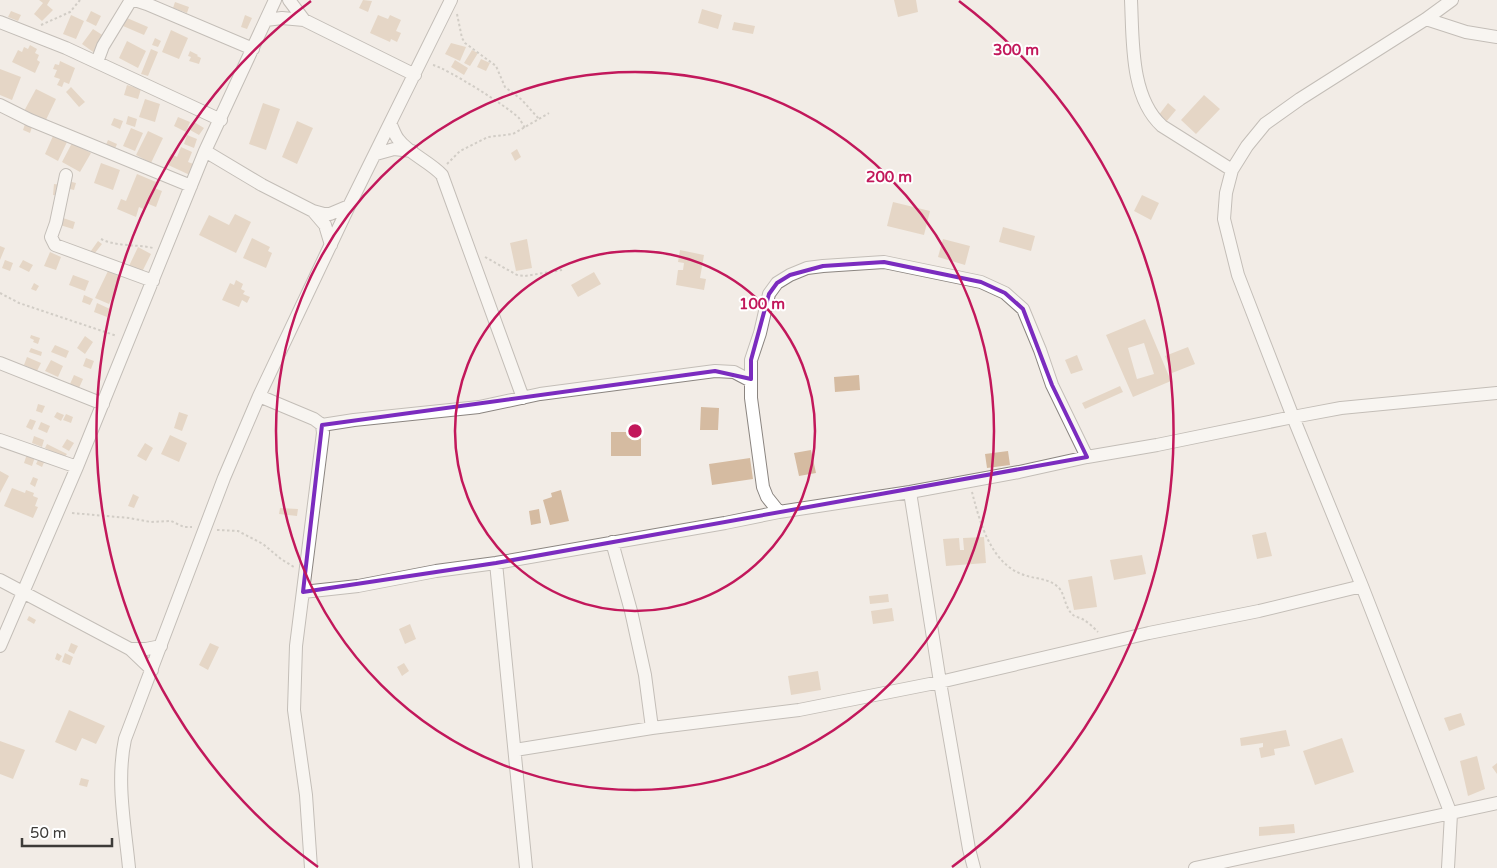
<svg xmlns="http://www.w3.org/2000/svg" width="1497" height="868" font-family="'Varela Round',sans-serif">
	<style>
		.building { fill: #d5bba1; fill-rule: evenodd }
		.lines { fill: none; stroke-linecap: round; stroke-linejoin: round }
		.minor-casing { stroke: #8b8580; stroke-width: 14 }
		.path { stroke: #aaa6a1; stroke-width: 2; stroke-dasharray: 2.5 2.5; stroke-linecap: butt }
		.minor { stroke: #fff; stroke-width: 12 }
		.marked { fill: none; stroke: #7b2cbf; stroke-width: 4; stroke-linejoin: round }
		.ring { fill: none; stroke: #c2185b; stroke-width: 2.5 }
		.centre { fill: #c2185b; stroke: #fff; stroke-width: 2.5 }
		.ring-label { font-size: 15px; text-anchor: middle; font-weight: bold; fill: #c2185b; stroke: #fff; stroke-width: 4; stroke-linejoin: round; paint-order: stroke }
	</style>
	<rect width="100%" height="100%" fill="#f2ece6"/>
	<path class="building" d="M39 0H50L47 5 53 10 42 21 34 14 43 3Z
		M363 0 372 1 368 12 359 8Z
		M894 0H916L918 12 898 17Z
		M175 2 189 7 187 13 173 8Z
		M702 9 722 15 718 29 698 23Z
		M11 11 21 15 18 21 8 17Z
		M91 11 101 16 96 26 86 21Z
		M71 15 84 21 76 39 63 34Z
		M245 15 252 18 247 29 241 27Z
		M378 15 388 19 390 15 401 20 396 31 401 33 397 42 391 39 390 42 370 33Z
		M127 18 148 27 144 35 123 26Z
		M734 22 755 26 753 34 732 30Z
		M93 29 107 38 96 54 82 44Z
		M171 30 188 38 179 59 162 52Z
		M155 38 161 41 158 47 152 45Z
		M127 41 146 51 138 68 119 58Z
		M451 43 466 47 460 61 445 54Z
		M30 45 37 49 35 53 39 55 37 60 40 62 35 73 12 62 18 50 22 52 24 47 28 49Z
		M151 49 158 52 148 76 141 74Z
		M472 50 478 53 470 66 464 63Z
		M190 51 198 55 197 56 201 58 199 64 189 61 191 57 188 56Z
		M481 59 490 63 486 71 477 67Z
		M455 60 468 68 464 75 451 67Z
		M60 61 75 68 69 84 64 82 62 87 57 85 60 79 54 77 57 70 53 69 55 64 59 65Z
		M0 69 21 77 12 100 0 95Z
		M127 85 141 89 138 99 124 95Z
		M71 87 85 102 79 107 66 92Z
		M36 89 56 99 44 124 23 113Z
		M1204 95 1220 109 1196 134 1181 120Z
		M145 99 160 104 155 122 139 117Z
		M263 103 280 109 266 150 249 144Z
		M1168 103 1176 110 1166 122 1158 116Z
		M128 116 137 119 135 127 126 124Z
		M178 117 190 122 186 132 174 126Z
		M114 118 123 121 120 129 111 125Z
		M26 121 33 124 30 133 23 130Z
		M297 121 313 128 297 164 282 157Z
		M194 122 204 128 199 135 190 130Z
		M131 128 143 133 135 151 123 146Z
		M148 131 163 138 151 163 136 155Z
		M187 135 197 139 194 148 184 144Z
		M53 136 67 142 58 161 45 154Z
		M108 140 117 144 114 151 105 147Z
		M72 143 91 153 80 172 62 162Z
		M181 147 192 152 188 162 196 165 192 176 166 164 171 154 177 157Z
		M517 149 521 157 515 161 511 153Z
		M101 163 120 170 113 190 94 183Z
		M137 174 156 182 154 188 162 191 156 207 146 203 143 209 139 207 136 217 117 209 121 199 126 201Z
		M68 181 76 183 74 190 66 188Z
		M54 184 62 185 61 196 53 195Z
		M1142 195 1159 203 1151 220 1134 211Z
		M893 202 930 211 924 235 887 226Z
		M235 214 251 222 236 253 199 235 209 215 229 225Z
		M63 218 75 222 73 229 60 225Z
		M1003 227 1035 236 1031 251 999 242Z
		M252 238 270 247 268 251 272 253 266 268 243 258Z
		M527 239 532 268 516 271 510 243Z
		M943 239 970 246 965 265 938 257Z
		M98 241 102 244 91 258 88 255Z
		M0 246 5 248 0 260Z
		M138 247 151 254 142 272 129 266Z
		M680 250 704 255 700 278 706 279 704 290 676 285 678 270H683L684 263 678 262Z
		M50 252 61 257 56 270 44 266Z
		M5 260 13 263 10 271 2 268Z
		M23 260 33 265 29 272 19 267Z
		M108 271 121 277 109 304 95 298Z
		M594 272 601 284 578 297 571 285Z
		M73 275 89 281 85 291 69 285Z
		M236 280 243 284 241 289 245 291 243 294 250 297 247 303 242 300 239 307 222 300 230 283 234 285Z
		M34 283 39 286 36 291 31 289Z
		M84 295 93 299 90 305 82 302Z
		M97 303 110 309 107 317 94 312Z
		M1145 319 1171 381 1133 397 1106 335ZM1144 343 1154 374 1137 379 1128 348Z
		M31 335 40 338 38 344 33 342 34 340 30 338Z
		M85 336 93 342 85 354 77 348Z
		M55 345 69 351 66 358 51 352Z
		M1188 347 1195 364 1172 373 1165 356Z
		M31 348 42 352 41 356 29 352Z
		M1077 355 1083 370 1071 374 1065 360Z
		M27 357 41 363 37 371 24 365Z
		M86 358 94 361 91 369 83 366Z
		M51 360 63 366 58 377 45 371Z
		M74 375 83 379 79 388 70 384Z
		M859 375 860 390 835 392 834 377Z
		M1120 386 1123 392 1085 409 1082 403Z
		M38 404 45 406 42 413 36 411Z
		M701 407 719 408 718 430H700Z
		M57 412 64 415 61 421 54 417Z
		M179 412 188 415 182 431 174 428Z
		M66 414 73 417 71 423 63 420Z
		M30 419 36 421 32 430 26 427Z
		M41 422 50 426 47 433 38 429Z
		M611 432H641V456H611Z
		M170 435 187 443 179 462 161 454Z
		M34 436 44 440 42 447 32 443Z
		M67 439 74 443 69 451 62 447Z
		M145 443 153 448 146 461 137 456Z
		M47 444 67 454 64 458 45 448Z
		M811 450 816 473 799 476 794 453Z
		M1008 451 1010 465 987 468 985 454Z
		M27 454 35 457 32 466 24 463Z
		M40 456 46 458 42 467 36 464Z
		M750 458 753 479 712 485 709 464Z
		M0 471 9 476 0 493Z
		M33 477 38 479 35 487 30 484Z
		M12 488 25 493 26 490 34 493 33 496 38 498 35 506 38 507 33 518 4 506Z
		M561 490 569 521 550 525 543 500 552 497 551 493Z
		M133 494 139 497 134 508 128 506Z
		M280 508 298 509 297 516 279 514Z
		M539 509 541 523 531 525 529 511Z
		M1266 532 1272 556 1257 559 1252 535Z
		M984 537 986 563 946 566 943 539 959 538 960 550H964L963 538Z
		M1142 555 1146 574 1114 580 1110 560Z
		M1092 576 1097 607 1074 610 1068 580Z
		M888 594 889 602 870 604 869 596Z
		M892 608 894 621 873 624 871 611Z
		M29 616 36 620 34 624 27 620Z
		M410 624 416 639 405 644 399 629Z
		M71 643 78 646 74 654 68 651Z
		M210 643 219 647 208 670 199 665Z
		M57 653 62 656 59 661 55 659Z
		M65 653 73 657 70 665 62 662Z
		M404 663 409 671 402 676 397 667Z
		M818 671 821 690 791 695 788 676Z
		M69 710 105 726 96 744 82 738 76 751 55 742Z
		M1461 713 1465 725 1449 731 1444 718Z
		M1286 730 1290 746 1274 749 1275 755 1261 758 1259 748 1263 747V743L1241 746 1240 738Z
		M1342 738 1354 772 1315 785 1303 751Z
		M0 741 25 750 13 779 0 774Z
		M1477 756 1485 789 1468 796 1460 761Z
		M1497 763V774L1492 767Z
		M81 778 89 780 87 787 79 785Z
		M1294 824 1295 833 1259 836V827Z"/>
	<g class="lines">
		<g class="minor-casing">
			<path id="minor" d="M135 0 147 4 253 49
				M289 0 304 20 415 75
				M1131 0C1133 40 1130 97 1162 126L1232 170
				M1426 19 1466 32 1497 37
				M266 20 282 18 304 20
				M0 22 66 48 221 120
				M97 62 103 46 131 0
				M0 105 30 120 191 186
				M391 125C393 129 395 135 398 139 408 153 430 162 442 175L523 398
				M205 151 262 185 313 211 324 214H330L349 206
				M376 154 394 149 412 151
				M66 175 56 223 51 237 55 245 153 281
				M313 211 325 225 331 245
				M0 363 103 404
				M259 396 314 419 322 425 323 433 296 646 294 710 306 795 311 868
				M322 425 354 420 479 407 540 394 715 371 734 372 751 381
				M0 440 77 467
				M910 492 940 682 969 849 974 868
				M779 512 767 497 763 487 751 398V360L760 333 769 294 777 283 790 275 807 268 823 266 884 262 981 282 1005 293 1023 309 1040 350 1052 385 1087 457
				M612 542 631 611 645 675 652 728
				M496 563 526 868
				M0 580 130 649 152 670
				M303 592 358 586 436 571 496 563 725 523 779 512 910 492 1019 472 1087 457 1157 445 1293 417 1341 408 1497 393
				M0 646 77 467 205 151 275 0
				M130 649H146L161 646
				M515 750 652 728 799 710 940 682 1149 633 1259 611 1362 586
				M129 868C125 826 116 781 125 739L224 478 259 396 349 206 451 0
				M1195 868 1497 803
				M1448 868 1451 814 1362 586 1293 417 1238 275 1224 219 1226 193 1232 170 1247 146 1265 124 1300 99 1426 19 1452 0"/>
		</g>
		<path class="path" d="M457 14 462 38 465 43 496 66 505 87 522 100 539 119
			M41 25 70 12 80 0
			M433 65C448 69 508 107 519 118 521 121 523 125 525 128
			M447 164 460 151 488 137 513 134 549 113
			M101 239C117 247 136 244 153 248
			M485 257 517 275 525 276 562 270
			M0 293 19 303 117 336
			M972 492C980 523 991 564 1024 575 1035 579 1047 578 1057 586 1065 592 1064 607 1073 615 1076 617 1081 618 1084 620 1089 623 1094 628 1098 632
			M72 513 129 518 151 522 171 521 184 527H192
			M217 530 238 531 263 544 281 559 294 567"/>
		<use href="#minor" class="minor"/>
	</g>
	<path d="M0 0H1497V868H0ZM884 262 981 282 1005 293 1023 309 1052 385 1087 457 496 563 303 592 322 425 715 371 751 379V360L769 294 777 283 790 275 823 266Z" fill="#f2ece6" fill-opacity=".55" fill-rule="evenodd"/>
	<path class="marked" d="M884 262 981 282 1005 293 1023 309 1052 385 1087 457 496 563 303 592 322 425 715 371 751 379V360L769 294 777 283 790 275 823 266Z"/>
	<g class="ring">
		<circle cx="635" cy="431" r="180"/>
		<circle cx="635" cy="431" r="359"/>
		<path d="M318 867A539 539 0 0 1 311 1M959 1A539 539 0 0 1 952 867"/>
	</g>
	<circle cx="635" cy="431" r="8" class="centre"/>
	<g class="ring-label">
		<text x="1016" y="55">300 m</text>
		<text x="889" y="182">200 m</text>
		<text x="762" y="309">100 m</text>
	</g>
	<path d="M22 838v8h90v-8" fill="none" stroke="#3d3b38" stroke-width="2.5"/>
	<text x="30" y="838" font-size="15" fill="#3d3b38" stroke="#ffffff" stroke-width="4" paint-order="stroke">50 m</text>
</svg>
